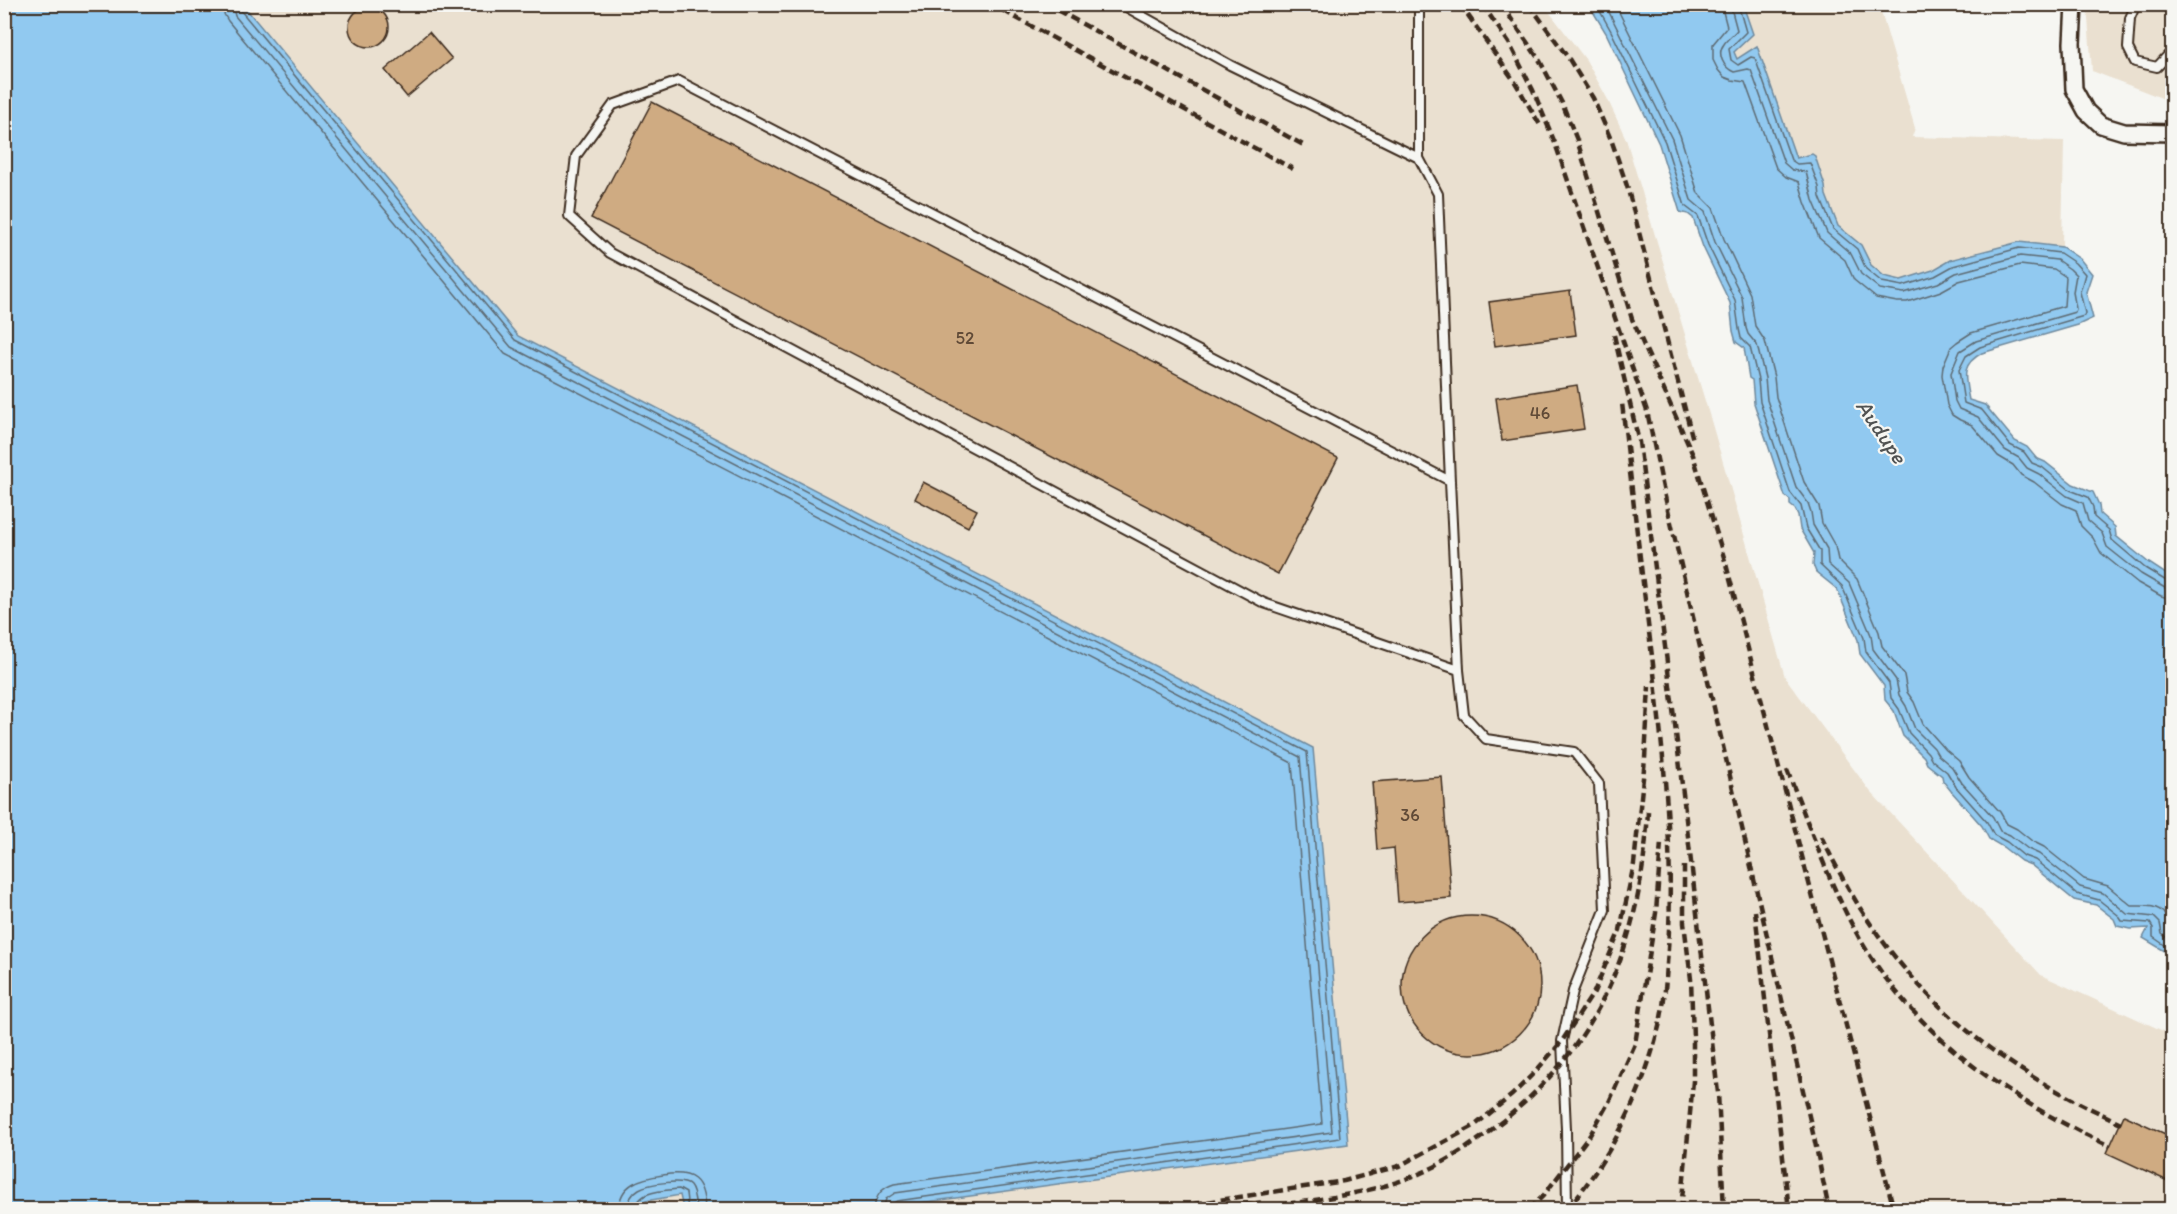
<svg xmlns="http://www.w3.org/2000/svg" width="2177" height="1214" font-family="Itim,sans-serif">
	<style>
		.built { fill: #eae0d0 }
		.water { fill: #91c9f0; stroke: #6f899c; stroke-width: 1.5 }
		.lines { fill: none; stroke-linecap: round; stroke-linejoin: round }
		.shore { stroke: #5d6a72; stroke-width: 1.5 }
		.building { fill: #cfab82; stroke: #3b2a1e; stroke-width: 1.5 }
		.service-casing { stroke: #3b2a1e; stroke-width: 12 }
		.minor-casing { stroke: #3b2a1e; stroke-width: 20 }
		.service { stroke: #f6f6f2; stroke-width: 8 }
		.minor { stroke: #f6f6f2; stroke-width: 15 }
		.rail { stroke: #3b2a1e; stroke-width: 4.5; stroke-dasharray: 9 4.5; stroke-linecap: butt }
		.labels { text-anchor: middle; stroke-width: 4.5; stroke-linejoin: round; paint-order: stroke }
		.number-label { font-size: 18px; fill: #604a37 }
		.water-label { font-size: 22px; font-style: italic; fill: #505252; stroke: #f6f6f2 }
	</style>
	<rect width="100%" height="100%" fill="#f6f6f2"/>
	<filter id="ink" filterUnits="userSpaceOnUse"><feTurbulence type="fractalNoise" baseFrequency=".0167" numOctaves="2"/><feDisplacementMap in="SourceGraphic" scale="12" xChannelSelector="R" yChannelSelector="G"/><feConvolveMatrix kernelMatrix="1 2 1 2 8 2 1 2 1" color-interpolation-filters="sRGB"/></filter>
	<g filter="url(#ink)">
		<path class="built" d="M243 5H1544L1586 60 1607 98 1626 139 1712 424 1785 677 1870 791 2041 975 2172 1035V1209H876L1348 1144 1039 606 518 336Z
			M1743 5H1879L1915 128 1912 137 2064 141 2062 247 2019 242 1950 260 1933 270 1901 280 1884 276 1871 265 1861 245 1838 226 1826 195 1825 186 1815 156 1812 154 1796 158 1757 46 1737 59 1734 53 1753 34Z
			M2087 5H2172V102L2092 71Z
			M680 1195 683 1209H642V1206L646 1201Z"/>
		<path class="water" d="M5 4 243 5 518 336 1313 748 1348 1144 876 1209H683L680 1195 646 1201 642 1206V1210L5 1209Z
			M1589 5H1743L1753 34 1734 52 1737 59 1757 46 1796 158 1812 154 1815 156 1825 186 1826 195 1838 226 1861 245 1871 265 1884 276 1901 280 1933 270 1950 260 2019 242 2062 247 2080 259 2092 274 2086 292 2093 318 2078 325 1982 353C1960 365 1965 377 1969 400L1985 405 2015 441 2027 447 2036 458 2045 462 2073 484 2093 492 2099 505 2100 514 2115 527 2116 536 2149 563 2172 578V949L2168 953 2143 938 2148 928 2131 929 2117 926 2114 919 2096 905 2074 900 2031 865 2021 861 2003 847 1989 839 1982 826 1951 791 1943 781 1942 776 1927 764 1924 757 1903 736 1894 711 1885 700 1884 686 1860 654 1858 640 1837 589 1816 572 1813 565 1814 553 1800 529 1798 515 1795 509 1790 505V500L1785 496 1754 403 1752 380 1749 378 1744 348 1736 342 1733 331 1730 303 1703 247 1693 218 1688 214 1680 212 1659 144 1606 33Z"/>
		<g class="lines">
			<path class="shore" d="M223 4 224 14 228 21 505 354 1292 763 1322 1124 894 1184C881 1188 875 1196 874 1210
				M232 4 235 16 511 347 1300 757 1332 1132 895 1193 886 1199 883 1210
				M239 4 241 11 515 340 1307 752 1340 1138 897 1201 892 1204 891 1210
				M1596 4 1611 31 1665 142 1685 206 1698 216 1708 245 1735 300 1739 329 1741 338 1750 347 1758 380 1760 402 1790 492 1801 506 1806 528 1820 551V565L1842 586 1864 638 1866 652 1889 683 1891 698 1899 709 1909 733 1928 753 1932 760 1947 772 1956 787 1987 822 1994 835 2007 842 2024 856 2035 860 2077 894 2099 900 2118 915 2122 921 2150 923 2153 928V937L2166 946 2172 945
				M1605 4 1672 139 1691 200 1705 212 1715 242 1742 297 1746 328 1748 334 1757 345 1765 378 1767 400 1796 487 1808 503 1811 512 1813 525 1827 549 1828 564 1849 583 1871 635 1873 649 1896 680 1899 695 1906 706 1915 729 1934 748 1938 755 1952 767 1962 783 1993 817 2000 831 2010 835 2028 849 2039 854 2080 887 2103 893 2127 914 2154 917 2160 923 2162 934 2167 938 2172 937
				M1615 4 1680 135 1698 193 1713 208 1724 239 1750 294 1755 326 1765 341 1774 377 1776 397 1804 482 1819 506 1822 523 1835 546 1838 560 1857 579 1879 632 1882 646 1904 675 1907 692 1914 702 1923 724 1946 750 1959 761 1969 777 2000 812 2007 824 2017 829 2032 841 2044 847 2084 879 2108 886 2132 906C2144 906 2157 904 2165 915 2169 920 2170 925 2172 928
				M1721 4 1727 27 1713 44V60L1718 70 1724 77 1732 80 1745 82 1776 168 1786 177 1799 182 1805 202 1819 238 1845 260 1854 280 1876 298 1897 302H1907L1941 291 1959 281 2020 265 2054 269 2066 277 2064 306 1971 333 1957 342 1951 347 1943 366 1942 375 1947 405 1952 415 1960 420 1972 425 1998 456 2013 465 2021 475 2034 482 2062 504 2076 510 2081 526 2093 538 2101 553 2138 583 2161 596 2172 599
				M1730 4 1737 30C1733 35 1727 39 1724 44 1716 54 1724 68 1734 72L1748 69 1751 70 1784 163 1792 170 1806 172 1813 200 1827 233 1851 254 1861 274 1880 289 1904 293 1938 283 1956 273 2020 256 2057 260 2070 269 2076 275 2073 292 2076 309 2075 312 1976 341 1960 351 1951 373 1955 401 1959 409 1978 417 2005 450 2019 458 2027 468 2039 474 2067 496 2083 503 2088 521 2102 533 2107 547 2141 574 2165 588 2172 590
				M1738 4 1746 32 1729 49 1731 60 1738 65 1751 57 1755 58 1791 160 1797 164 1810 163 1819 187 1820 197 1833 229 1857 249 1866 269 1882 282 1903 286 1935 276 1953 266 2019 248 2060 253 2075 263 2085 274 2080 292 2085 313 2084 316 1980 347 1966 356 1959 370 1964 403 1982 410 2010 445 2024 452 2032 463 2042 467 2070 490 2088 497 2093 507 2094 517 2109 530 2112 540 2145 568 2168 582H2172
				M619 1210C619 1183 642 1178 663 1175 692 1170 704 1179 705 1210
				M628 1210C628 1201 632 1193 639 1189 648 1184 683 1178 690 1186 695 1192 695 1202 696 1210
				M636 1210C636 1190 664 1191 679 1189L686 1193 688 1210"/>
		</g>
		<path class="building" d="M349 27a20 20 0 1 1 40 0a20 20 0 1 1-40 0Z
			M429 32 452 59 407 97 385 70Z
			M652 102 1338 458 1278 574 591 218Z
			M1570 291 1576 335 1495 346 1489 302Z
			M1577 385 1584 429 1502 441 1496 398Z
			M923 482 977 510 968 527 915 499Z
			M1442 777 1451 898 1398 902 1394 848 1377 850 1372 782Z
			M1402 985a69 69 0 1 1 138 0a69 69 0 1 1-138 0Z
			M2124 1115 2172 1137V1183L2107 1153Z
			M1260 1201 1261 1210H1198V1209Z
			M1107 1204 1108 1210H1067Z"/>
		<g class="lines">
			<g class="service-casing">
				<path id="service" d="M1121 4 1230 65 1419 158 1438 194 1450 481 1459 670 1464 715 1486 739 1574 752 1599 784 1605 910 1573 991 1562 1041 1566 1129 1567 1210
					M2136 4 2130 18 2128 48 2135 62 2157 67 2172 51
					M1419 158V4
					M1450 481 679 81 613 105 576 156 569 216 610 253 1264 603 1459 670"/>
			</g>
			<g class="minor-casing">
				<path id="minor" d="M2074 4 2072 43 2074 89 2086 111 2101 125 2124 132 2172 133"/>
			</g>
			<use href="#service" class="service"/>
			<use href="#minor" class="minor"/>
			<path class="rail" d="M991 4 1293 169
				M1046 4 1305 146
				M1460 4 1515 82 1540 125
				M1482 4 1509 43 1533 90 1555 143 1647 411 1663 488 1815 1142 1829 1210
				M1501 4 1540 61 1562 103 1577 140 1632 319 1693 455 1726 564 1894 1210
				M1529 4 1569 59 1593 98 1612 142 1627 186 1693 440
				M1614 335 1639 442 1675 725 1718 1093 1724 1210
				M1787 770C1810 827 1830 887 1861 941 1919 1039 2009 1100 2110 1146
				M1821 836C1833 861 1846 885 1860 908 1927 1013 2009 1072 2121 1123
				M1755 911 1789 1210
				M1260 1208C1318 1199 1379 1194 1432 1168 1456 1156 1479 1140 1500 1123 1603 1042 1641 939 1648 811
				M1154 1210 1344 1181 1399 1166 1474 1126 1512 1095 1536 1071 1562 1041 1594 992 1620 930 1634 864 1645 759 1649 686
				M1529 1210 1543 1196 1590 1135 1610 1100 1635 1044 1656 913 1661 842
				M1566 1210C1610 1159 1640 1099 1657 1034 1665 1007 1666 977 1668 949 1674 851 1664 761 1653 664 1642 577 1632 490 1622 403
				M1681 1210 1693 1081V1038L1691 979 1684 923V866"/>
		</g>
	</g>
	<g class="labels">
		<g class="number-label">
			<text x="965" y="344">52</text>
			<text x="1540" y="419">46</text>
			<text x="1410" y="821">36</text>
		</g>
		<g class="water-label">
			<text transform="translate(1882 431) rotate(56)" y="8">Audupe</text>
		</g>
	</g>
	<rect width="2177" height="1214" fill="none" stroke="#f6f6f2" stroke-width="24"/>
	<rect x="12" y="12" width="2153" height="1190" fill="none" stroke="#3b2a1e" stroke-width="2" filter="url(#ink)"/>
</svg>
